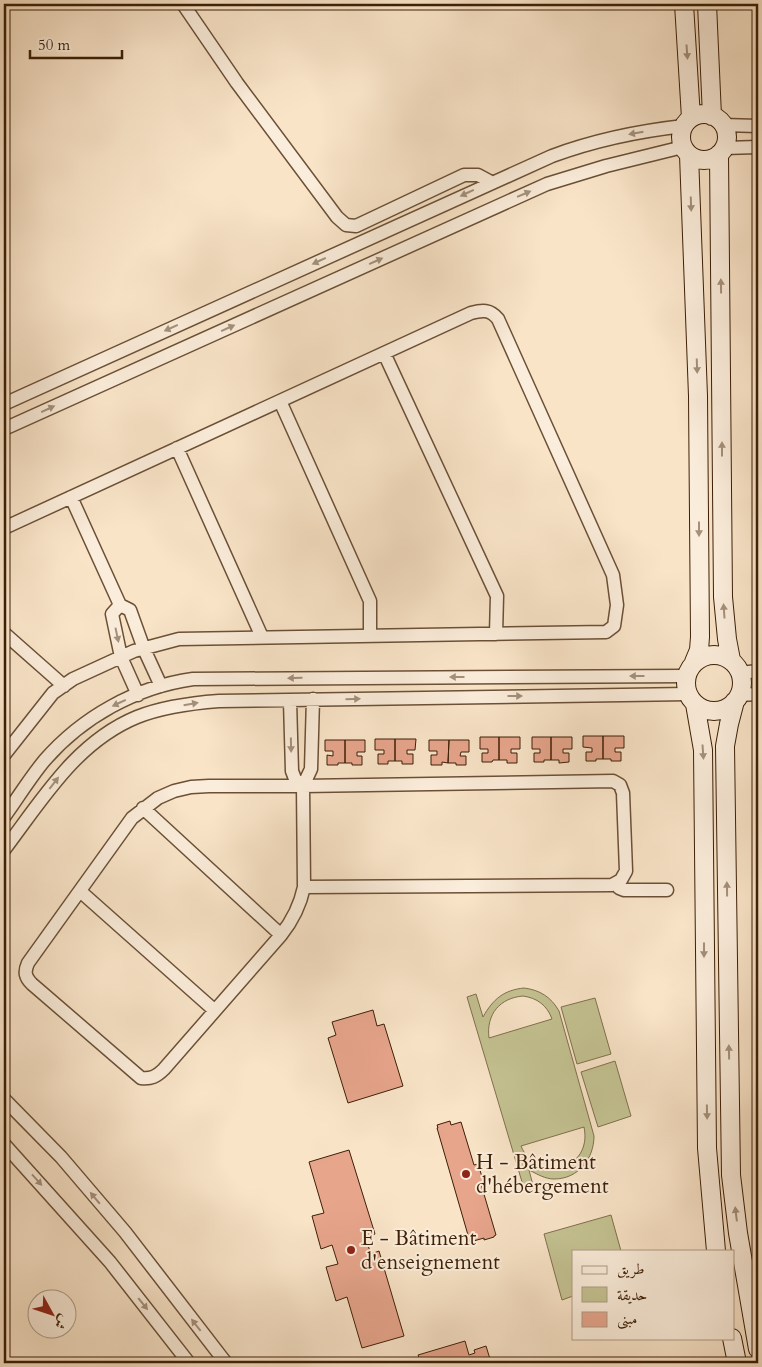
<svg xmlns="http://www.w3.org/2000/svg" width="762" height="1367" font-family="Cardo,Amiri,serif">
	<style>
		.green { fill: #c4c292; stroke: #80704c; fill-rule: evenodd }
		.building { fill: #e7a58c; stroke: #3c1f06 }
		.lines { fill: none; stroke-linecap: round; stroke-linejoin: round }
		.street-casing { stroke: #6b5036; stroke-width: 15 }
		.secondary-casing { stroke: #3c1f06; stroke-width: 20 }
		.street { stroke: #fbeddb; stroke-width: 12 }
		.secondary { stroke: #fbeddb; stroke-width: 18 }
		.oneway { fill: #a5907b }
		.poi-dot { fill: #8f2418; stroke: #fbeddb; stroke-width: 2 }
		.labels { text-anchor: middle; stroke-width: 4; stroke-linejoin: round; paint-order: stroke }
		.poi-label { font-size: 21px; fill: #3c1f06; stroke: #fbeddb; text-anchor: start }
	</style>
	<rect width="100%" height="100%" fill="#f9e4c8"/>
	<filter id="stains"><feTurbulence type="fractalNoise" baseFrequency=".004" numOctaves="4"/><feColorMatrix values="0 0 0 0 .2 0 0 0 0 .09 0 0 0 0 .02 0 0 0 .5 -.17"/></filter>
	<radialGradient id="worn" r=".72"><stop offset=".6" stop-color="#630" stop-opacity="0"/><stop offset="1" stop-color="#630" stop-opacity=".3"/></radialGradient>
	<path class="green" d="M524 988C540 990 551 997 559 1011L594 1136C594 1158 579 1179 554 1179 545 1179 537 1174 529 1170L534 1189 525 1192 467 997 476 994 483 1017C493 999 504 990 524 988ZM523 996C537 998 547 1005 552 1019L489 1038C486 1014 500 998 523 996ZM584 1127C593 1170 537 1185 521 1146Z
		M595 998 611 1054 577 1064 561 1007Z
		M615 1061 631 1116 598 1127 581 1072Z
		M611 1215 621 1251H573V1296L562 1300 544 1234Z"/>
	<path class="building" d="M583 736H603V759H596V761H586V752H592V748L583 747Z
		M603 736H624V748H615V752H621V761H611V759H603Z
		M480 737H499V760H493L492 762H482V753H488V749H480Z
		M499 737H520V749H511V753H517V763H507V760H499Z
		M532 737H551V760H544V762H534V753H540V749H532Z
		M551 737H572V749H563V753H569V762L559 763V760H551Z
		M375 739H395V761H388V764H378V754H384V750H375Z
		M395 739H416L415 750H407V754H413V764H402V761H395Z
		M325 740H345V763H338V765H327V755L333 756V751H325Z
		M345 740H365V752H357V756H362V765H352V763H345Z
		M429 740H449L448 763 442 762V765H431V755H437V751H429Z
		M449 740H469V752H461L460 756H466V765H456V763H448Z
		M373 1010 377 1026 384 1024 403 1086 348 1103 328 1038 336 1035 332 1022Z
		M450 1121 451 1125 461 1122 474 1165 478 1164 484 1183 481 1184 496 1235 494 1236V1237L484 1240V1238L470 1242 437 1128H438L437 1125Z
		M349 1150 375 1234 365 1237 371 1254 379 1251 404 1336 362 1348 347 1297 336 1301 326 1267 338 1264 332 1245 321 1249 312 1216 324 1213 309 1162Z
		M465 1341 469 1355 475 1353 474 1350 486 1346 490 1359 476 1363 475 1359 471 1360 472 1363H421L418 1355Z"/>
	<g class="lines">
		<g class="street-casing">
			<path id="street" d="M183 4 237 83 337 217 346 225 356 226 464 175H478L491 182
				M723 125 758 126
				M724 148 758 147
				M384 353 497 596 496 634
				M280 401 370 601V636
				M4 404 552 156C595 140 639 131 684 126
				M4 429 547 184 606 166 683 147
				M177 448 262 637
				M71 497 120 605 130 610 144 649 161 686
				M4 528 471 313C482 310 490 309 498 319L613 575 617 605 614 626 606 632 179 639 134 651 73 679 53 693 4 755
				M120 605 112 614 121 657 138 695
				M4 633 64 686
				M740 673 758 671
				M739 695 758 694
				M290 701 292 771 295 779 303 786 613 781 620 785 623 793 626 871 621 880 612 885 304 887
				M209 786H303L304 887C300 906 293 920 281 935L164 1069C156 1077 151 1079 141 1078L32 984C25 977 24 972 28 963L132 818 158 798 174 791 191 787Z
				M303 786 311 769 313 699
				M143 808 281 935
				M4 817C17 799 30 778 44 761 82 717 136 687 193 679L686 676
				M4 850C42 800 76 742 137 717 162 707 192 703 219 701L688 694
				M617 883 619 888 624 890H667
				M80 891 214 1010
				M4 1099 61 1157 125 1232 226 1363
				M4 1144 110 1262 189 1363"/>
		</g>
		<g class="secondary-casing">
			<path id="secondary" d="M684 4 691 118
				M707 4 712 116
				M681 137a23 23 0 1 1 46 0a23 23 0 1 1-46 0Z
				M719 154 723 597 727 639 731 660
				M689 155 698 396 700 637 699 650 694 662
				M686 683a28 28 0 1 1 56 0a28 28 0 1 1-56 0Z
				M735 701 729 724 725 746 731 1175 738 1233 758 1349
				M695 704 703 750 707 1148 716 1251
				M732 1338 737 1363"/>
		</g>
		<use href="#street" class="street"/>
		<use href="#secondary" class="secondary"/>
	</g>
	<defs><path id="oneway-solid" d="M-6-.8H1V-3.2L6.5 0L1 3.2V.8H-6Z" transform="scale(1.25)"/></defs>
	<g class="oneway">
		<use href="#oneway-solid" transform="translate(687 52) rotate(86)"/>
		<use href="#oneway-solid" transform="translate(636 133) rotate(170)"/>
		<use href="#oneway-solid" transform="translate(467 193) rotate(155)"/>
		<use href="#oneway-solid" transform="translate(524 194) rotate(-23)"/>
		<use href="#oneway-solid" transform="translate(691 204) rotate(88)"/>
		<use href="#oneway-solid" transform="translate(319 261) rotate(155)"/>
		<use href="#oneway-solid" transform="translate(376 261) rotate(-24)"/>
		<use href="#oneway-solid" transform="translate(721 286) rotate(-91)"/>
		<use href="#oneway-solid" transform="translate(171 328) rotate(156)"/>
		<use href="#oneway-solid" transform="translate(228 328) rotate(-24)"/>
		<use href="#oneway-solid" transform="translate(697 366) rotate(88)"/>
		<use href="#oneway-solid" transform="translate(48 409) rotate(-25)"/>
		<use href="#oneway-solid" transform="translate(722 449) rotate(-90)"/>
		<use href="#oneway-solid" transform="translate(699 529) rotate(90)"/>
		<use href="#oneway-solid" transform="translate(724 611) rotate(-94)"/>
		<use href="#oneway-solid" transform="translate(117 635) rotate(78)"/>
		<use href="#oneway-solid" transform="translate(637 676) rotate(180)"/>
		<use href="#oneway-solid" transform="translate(457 677) rotate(180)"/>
		<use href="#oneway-solid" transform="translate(295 678) rotate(179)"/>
		<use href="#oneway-solid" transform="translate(515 696)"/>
		<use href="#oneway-solid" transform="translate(353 699) rotate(-1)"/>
		<use href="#oneway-solid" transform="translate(119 703) rotate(155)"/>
		<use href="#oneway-solid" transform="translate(191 704) rotate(-10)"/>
		<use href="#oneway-solid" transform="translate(291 745) rotate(89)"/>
		<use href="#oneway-solid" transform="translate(703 752) rotate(86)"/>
		<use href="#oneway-solid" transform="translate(54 783) rotate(-52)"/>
		<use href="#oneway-solid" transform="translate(727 889) rotate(-91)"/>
		<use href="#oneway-solid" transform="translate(704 950) rotate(90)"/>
		<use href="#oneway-solid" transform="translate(729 1052) rotate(-91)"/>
		<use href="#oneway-solid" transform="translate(707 1112) rotate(89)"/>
		<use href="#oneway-solid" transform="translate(37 1180) rotate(48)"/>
		<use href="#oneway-solid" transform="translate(95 1198) rotate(-130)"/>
		<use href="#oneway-solid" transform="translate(736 1214) rotate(-97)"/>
		<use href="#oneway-solid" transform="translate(143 1304) rotate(51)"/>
		<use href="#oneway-solid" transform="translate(196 1325) rotate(-128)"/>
	</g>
	<g class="poi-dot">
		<circle cx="466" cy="1174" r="5"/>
		<circle cx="351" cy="1250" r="5"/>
	</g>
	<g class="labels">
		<g class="poi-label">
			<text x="476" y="1169">H - Bâtiment<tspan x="476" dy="24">d'hébergement</tspan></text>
			<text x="361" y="1245">E - Bâtiment<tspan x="361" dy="24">d'enseignement</tspan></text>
		</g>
	</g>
	<rect width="762" height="1367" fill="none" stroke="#f9e4c8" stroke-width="20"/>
	<rect x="5" y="5" width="752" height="1357" fill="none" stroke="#3c1f06" stroke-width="2.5"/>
	<rect x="10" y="10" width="742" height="1347" fill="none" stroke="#3c1f06"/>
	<rect x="572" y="1250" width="162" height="90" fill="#fbeddb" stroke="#af9b86"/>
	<rect x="582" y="1266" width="25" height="8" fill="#fbeddb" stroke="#af9b86"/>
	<text x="617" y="1274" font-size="15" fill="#3c1f06">طريق</text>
	<rect x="582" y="1287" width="25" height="15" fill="#c4c292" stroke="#af9b86"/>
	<text x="617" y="1300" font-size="15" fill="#3c1f06">حديقة</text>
	<rect x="582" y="1312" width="25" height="15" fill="#e7a58c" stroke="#af9b86"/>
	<text x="617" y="1324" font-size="15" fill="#3c1f06">مبنى</text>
	<g transform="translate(52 1314) rotate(130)"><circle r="24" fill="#fbeddb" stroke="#af9b86"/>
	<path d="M0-4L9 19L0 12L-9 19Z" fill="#8f2418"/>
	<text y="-8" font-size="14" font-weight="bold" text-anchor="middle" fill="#3c1f06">ش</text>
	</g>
	<path d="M30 50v8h92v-8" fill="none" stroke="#3c1f06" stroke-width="2.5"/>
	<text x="38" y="50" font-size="15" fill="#3c1f06" stroke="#fbeddb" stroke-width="4" paint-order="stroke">50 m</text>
	<rect width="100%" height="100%" filter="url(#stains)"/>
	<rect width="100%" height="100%" fill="url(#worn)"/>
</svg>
